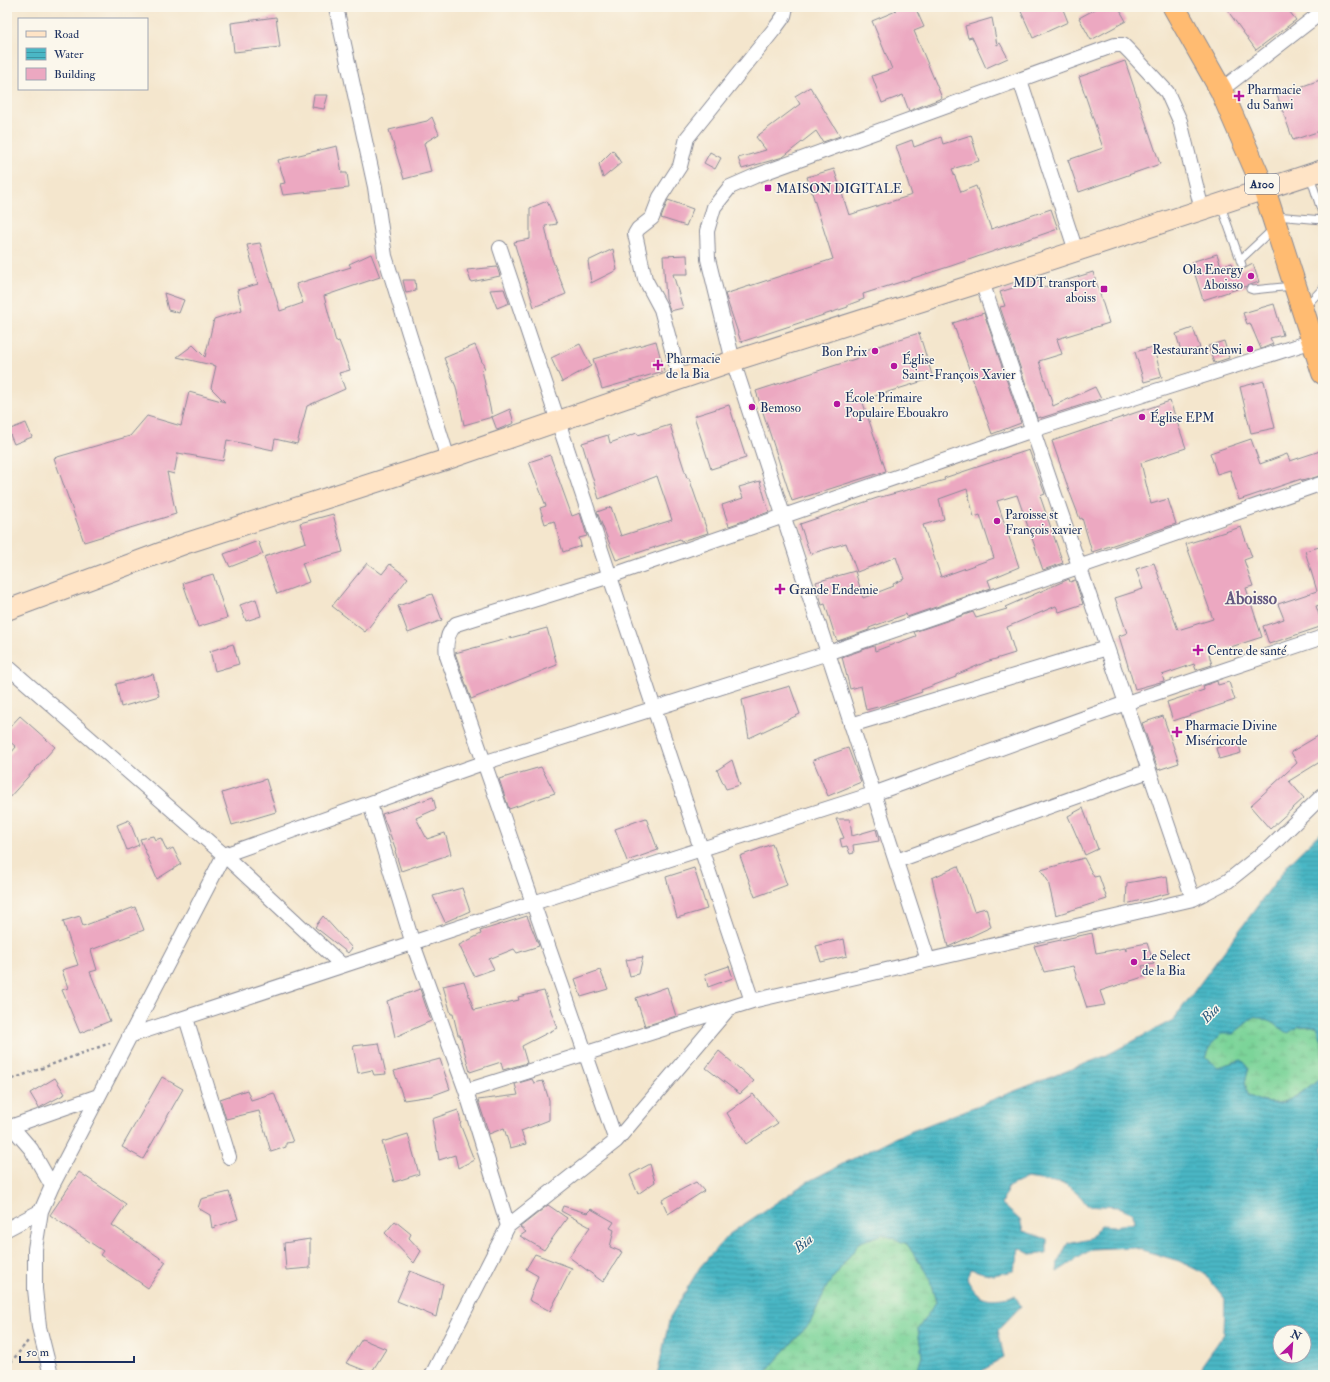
<svg xmlns="http://www.w3.org/2000/svg" width="1330" height="1382" font-family="'IM FELL Double Pica',serif">
	<style>
		.wetland { fill: url(#wetland-marsh); stroke: #4c827c }
		.water { fill: url(#water-rules); stroke: #327392; fill-rule: evenodd }
		.building { fill: #eca8c1; fill-rule: evenodd }
		.lines { fill: none; stroke-linecap: round; stroke-linejoin: round }
		.service-casing { stroke: #888a96; stroke-width: 9 }
		.minor-casing { stroke: #888a96; stroke-width: 16 }
		.secondary-casing { stroke: #888a96; stroke-width: 22 }
		.trunk-casing { stroke: #888a96; stroke-width: 24 }
		.path { stroke: #888a96; stroke-width: 2.5; stroke-dasharray: 3 3; stroke-linecap: butt }
		.service { stroke: #fff; stroke-width: 7 }
		.minor { stroke: #fff; stroke-width: 14 }
		.secondary { stroke: #ffe4c6; stroke-width: 20 }
		.trunk { stroke: #ffbb71; stroke-width: 22 }
		.poi-dot { fill: #b5179e; stroke: #fbf7ec; stroke-width: 1.5 }
		.labels { text-anchor: middle; stroke-width: 3; stroke-linejoin: round; paint-order: stroke }
		.shield { fill: #fbf7ec; stroke: #5e6b89; stroke-width: 1 }
		.shield-label { font-size: 12px; font-weight: bold; fill: #1b2f5e }
		.poi-label { font-size: 13px; fill: #1b2f5e; stroke: #fbf7ec; text-anchor: start }
		.water-label { font-size: 14px; font-style: italic; fill: #29587d; stroke: #fbf7ec }
		.district-label { font-size: 17px; font-weight: bold; fill: #645981; stroke: #fbf7ec }
	</style>
	<defs>
		<pattern id="wetland-marsh" width="20" height="14" patternUnits="userSpaceOnUse"><rect width="20" height="14" fill="#7cd499"/><path d="M1 5h8M5 5V1M11 12h8M15 12V8" fill="none" stroke="#6bb686"/></pattern>
		<pattern id="water-rules" width="6" height="5" patternUnits="userSpaceOnUse"><rect width="6" height="5" fill="#4ab7c5"/><path d="M0 2.5h6" fill="none" stroke="#3d95a3"/></pattern>
	</defs>
	<rect width="100%" height="100%" fill="#fbf7ec"/>
	<filter id="ink" filterUnits="userSpaceOnUse"><feTurbulence type="fractalNoise" baseFrequency=".025" numOctaves="2"/><feDisplacementMap in="SourceGraphic" scale="8" xChannelSelector="R" yChannelSelector="G"/><feConvolveMatrix kernelMatrix="1 2 1 2 8 2 1 2 1" color-interpolation-filters="sRGB"/></filter>
	<filter id="wash" filterUnits="userSpaceOnUse"><feTurbulence type="fractalNoise" baseFrequency=".012" numOctaves="4" result="noise"/><feDisplacementMap in="SourceGraphic" scale="16" xChannelSelector="R" yChannelSelector="G"/><feGaussianBlur stdDeviation="0.9" result="paint"/><feColorMatrix in="noise" values="0 0 0 0 0 0 0 0 0 0 0 0 0 0 0 0 0 1.4 0 .05"/><feComposite in="paint" operator="in"/></filter>
	<g filter="url(#wash)">
		<rect width="100%" height="100%" fill="#f4e6cd"/>
		<path class="wetland" d="M1255 1016 1272 1022 1288 1033 1298 1026H1318L1323 1044V1080L1318 1079C1295 1099 1278 1112 1248 1095L1245 1082 1249 1068 1242 1060 1217 1067 1206 1058 1211 1045 1221 1033 1233 1034Z
			M883 1234 907 1244 929 1277 936 1302 918 1329 922 1356 916 1375H765L771 1366 810 1323 827 1286 860 1242Z"/>
		<path class="water" d="M1323 830V1044L1317 1026H1299L1288 1033 1272 1022 1255 1016 1233 1034H1221L1211 1045 1206 1058 1218 1067 1242 1060 1249 1068 1245 1082 1248 1095C1279 1113 1295 1099 1318 1079L1323 1080V1375H1202V1365L1224 1334 1225 1299 1205 1274 1179 1261 1132 1247 1092 1249 1057 1272 1058 1261 1068 1243 1090 1238 1101 1225 1114 1226 1134 1223 1133 1213 1119 1207 1087 1205 1081 1197 1066 1184 1027 1178 1008 1187 1002 1204 1020 1220 1023 1231 1047 1239V1253L1032 1255 1019 1248 1017 1262 1013 1271 993 1275 970 1269 967 1279C979 1303 991 1300 1015 1296L1021 1306 998 1330 1004 1358 983 1370 981 1375H916L922 1356 918 1329 936 1302 929 1277 907 1244 883 1234 860 1242 827 1286 810 1323 771 1366 765 1375H657L670 1317 700 1267 728 1235 807 1182 894 1138 1105 1056 1173 1020 1290 862ZM1280 1332H1304V1356H1280Z"/>
		<g id="blocks">
			<path class="building" d="M892 7H915L924 27 914 31 942 98 909 111 903 95 882 103 872 76 892 69 872 21 896 11Z
				M1019 7H1062L1068 22 1033 38Z
				M1099 7H1118L1126 21 1091 40 1079 18Z
				M1225 7H1286L1296 20 1256 50Z
				M276 17 280 47 234 52 231 23Z
				M992 18 997 45 1000 43 1008 58 986 68 972 37 968 38 965 26Z
				M1125 61 1160 164 1079 192 1068 160 1103 148 1079 77Z
				M1323 79V130L1293 140 1277 95Z
				M810 87 840 136 823 142 816 131 783 157 742 169 738 158 766 150 756 137 800 104 795 96Z
				M314 95H328L324 109 312 107Z
				M432 117 439 134 424 143 431 172 404 179 389 130 427 121Z
				M971 135 979 161 952 169 961 192 976 186 991 229 1051 209 1058 229 951 266 863 294 864 299 848 305V307L741 342 725 294 833 259 807 177 834 169 849 215 912 195 896 146 912 140 914 147 941 137 943 144Z
				M337 146 342 173H347L349 188 283 195 280 184 285 183 278 160Z
				M613 150 621 163 603 178 599 164Z
				M710 152 721 158 715 169 704 163Z
				M668 200 693 209 686 226 661 218Z
				M547 201 557 224 545 226 552 259 566 294 534 307 514 242 530 239V208Z
				M260 243 280 311 303 303 296 284 351 267 349 264 371 254 380 277 324 296 336 342 339 341 350 370 339 373 345 389 307 406 297 444 275 439 273 450 227 440 223 461 178 453 174 474 167 472 176 514 84 542 54 458 130 436 147 416 181 426 189 392 225 402 211 388 216 366 177 357 193 345 205 357 214 319 242 310 237 290 258 284 247 245Z
				M613 249 617 270 591 283 588 261Z
				M1217 254 1221 266 1232 263 1234 270H1241L1253 264 1259 282 1203 300 1191 262Z
				M687 255 688 274H673L683 308 670 311 666 298 663 256Z
				M497 267 500 276 471 282 467 270Z
				M1093 272 1109 323 1057 339 1062 354 1039 361 1053 406 1095 387 1101 399 1041 418V417L1037 418 1000 307 1005 306 1000 292 1039 280 1042 288Z
				M403 280H415L416 291 406 293Z
				M504 289 509 303 497 308 490 290Z
				M164 293 184 300 179 313 168 310Z
				M1274 304 1283 335 1270 338 1273 344 1261 349 1250 323 1247 324 1243 313Z
				M984 313 1021 423 992 434 953 323Z
				M1193 328 1200 348 1182 354 1176 334Z
				M919 333 933 378 862 400 886 471 792 501 756 391 858 358 856 353Z
				M656 341 664 371 602 389 593 359Z
				M1224 341 1229 358 1214 363 1208 346Z
				M580 344 591 366 562 382 551 358Z
				M475 345 485 369 482 370 492 417 464 425 456 387 444 358Z
				M1153 347 1162 377 1144 382 1135 352Z
				M1264 381 1275 428 1251 433 1240 387Z
				M1170 401 1186 448 1141 463 1151 504 1168 499 1176 524 1092 552 1082 518 1080 519 1070 493 1052 441Z
				M729 405 746 458 711 469 694 416Z
				M510 409 514 423 497 430 492 417Z
				M26 423 32 437 14 444 8 430Z
				M670 425 687 478H689L708 533 681 541 680 539 616 560 597 512 611 507 621 536 672 520 657 476 599 499 582 443 608 435 610 443 637 433 638 435Z
				M1251 439 1260 464 1287 454 1290 461 1323 450V475L1302 481 1301 479 1239 500 1230 470 1217 474 1210 453Z
				M1029 450 1045 494 1040 496 1063 563 1043 570 1017 495 997 501 1019 567 988 580 991 588 907 617 906 614 869 628V630L838 641 836 639 825 604 822 605 816 582 855 571 863 598 894 586 893 584 904 579 896 557 857 572 846 543 810 554 800 524 877 498 945 480 944 478ZM967 489 974 517 980 515 994 558 941 577 923 525 944 519 939 499Z
				M550 455 572 516 580 513 587 536 579 538 581 546 563 552 554 521 545 524 540 508 546 506 529 462Z
				M760 481 769 512 729 526 722 505 743 498 739 487Z
				M333 514 343 552 302 563 309 582 277 594 264 557 306 542 300 523Z
				M1241 527 1252 557 1244 560 1253 586 1246 588 1262 637 1209 654 1212 665 1196 670 1194 664 1162 675 1164 681 1135 689 1119 636 1127 633 1115 598 1143 589 1136 569 1154 563 1178 630 1213 619 1186 544Z
				M258 541 263 554 230 567 224 554Z
				M1323 546V604L1316 606 1323 626 1269 644 1263 626 1284 619 1278 604 1317 591 1305 551Z
				M367 563 382 574 390 564 408 578 365 632 332 606Z
				M213 574 227 618 198 627 183 583Z
				M1069 579 1070 582 1075 580 1083 604 1059 612 1056 606 1007 627 1015 653 986 662 956 675V677L921 690 922 692 885 705 866 710 861 686 850 689 842 657 874 646 875 651 916 636 914 632 973 612 976 618 1007 609 1005 607Z
				M432 594 442 620 408 633 398 606Z
				M256 599 261 616 246 621 240 605Z
				M547 628 557 665 471 699 455 653Z
				M233 644 239 664 215 671 210 651Z
				M153 674 159 696 121 707 116 684Z
				M1217 681 1218 685 1229 682 1235 700 1173 721 1167 702 1204 690 1203 686Z
				M790 686 800 714 749 738 742 700Z
				M20 716 55 747 7 800V758L16 747 7 739V730Z
				M1163 716 1179 763 1158 770 1142 723Z
				M1323 733V760L1289 781 1304 798 1270 829 1250 806 1297 763 1291 752Z
				M1238 741 1241 753 1219 759 1216 748Z
				M848 748 861 782 828 796 813 760Z
				M732 760 740 785 726 789 717 770Z
				M541 767 555 793 509 809 499 779Z
				M266 779 276 812 232 825 222 793Z
				M433 797 436 809 416 818 427 839 445 833 451 854 401 871 395 851 396 850 382 814Z
				M1083 808 1098 849 1085 855 1068 816Z
				M646 818 658 850 627 861 615 829Z
				M836 819H850L852 836 876 829 879 841 853 845 854 853 850 854 847 846 842 847 840 839 844 838Z
				M129 820 139 845 127 850 117 825Z
				M153 836 155 840 161 838 167 851 173 848 181 864 157 879 140 839Z
				M772 844 787 885 755 897 740 856Z
				M1084 858 1094 877 1099 876 1107 899 1056 915 1048 881 1041 870Z
				M958 866 974 911 986 908 991 927 948 947 932 878Z
				M694 868 707 909 677 918 666 877Z
				M1167 876 1169 893 1126 904 1127 883Z
				M462 888 470 911 445 922 433 896Z
				M135 907 144 930 91 950 97 970 90 972 110 1021 80 1033 62 990 68 988 62 970 78 965 63 921 80 916 83 926Z
				M323 916 352 948 348 953 315 927Z
				M527 916 539 946 517 953 514 949 489 959 494 969 474 976 459 945 481 934 480 931Z
				M1092 933 1096 953 1125 948 1126 951V947L1147 943 1154 964 1142 966 1146 976 1100 991 1105 1005 1087 1008 1073 966 1044 972 1034 946Z
				M844 939 847 956 821 962 816 946Z
				M643 957 639 974 630 976 626 960Z
				M729 966 733 978 708 987 705 974Z
				M600 970 608 989 581 997 575 979Z
				M464 981 474 1010 519 1000 518 997 544 991 557 1028 522 1046 527 1063 503 1070 501 1062 470 1072 460 1035H458L453 1014H451L443 986Z
				M667 987 676 1016 645 1026 636 998Z
				M420 989 431 1021 395 1037 387 1001Z
				M379 1043 386 1074 374 1075 372 1070 358 1073 353 1046Z
				M719 1051 754 1081 740 1094 706 1068Z
				M440 1059 450 1089 431 1096 404 1100 394 1071Z
				M162 1077 183 1089 143 1159 122 1147Z
				M55 1078 65 1094 39 1108 30 1093Z
				M532 1079 534 1083 543 1081 549 1100V1120L521 1131 526 1144 510 1148 504 1128 489 1134 478 1100 518 1095 515 1084Z
				M247 1090 251 1100 274 1093 293 1142 286 1143V1147L271 1152 259 1111 226 1119 220 1099Z
				M753 1094 778 1123 746 1144 727 1113Z
				M458 1110 461 1123 460 1124 474 1160 458 1168 455 1155 439 1160 432 1119Z
				M408 1134 419 1174 394 1182 382 1142Z
				M650 1164 655 1182 638 1194 630 1175Z
				M79 1172 126 1204 112 1225 166 1262 148 1288 100 1255 103 1251 50 1215Z
				M696 1182 704 1191 668 1214 662 1200Z
				M229 1192 238 1219 212 1228 210 1215 198 1208 201 1199Z
				M548 1205 567 1218 544 1250 520 1236 526 1232 520 1227Z
				M563 1206 587 1213 591 1209 614 1222 610 1228 614 1230 610 1247 622 1252 603 1282 569 1257 590 1227 561 1211Z
				M395 1221 411 1234 409 1238 421 1251 414 1263 385 1233Z
				M310 1239V1268L286 1270 284 1243Z
				M535 1254 572 1268 550 1311 529 1300 538 1276 526 1269Z
				M410 1271 443 1284 436 1317 397 1301Z
				M362 1339 386 1349 371 1373 346 1363Z"/>
		</g>
	</g>
	<g filter="url(#ink)">
		<use href="#blocks" fill-opacity="0" stroke="#888a96" stroke-width="1"/>
		<g class="lines">
			<g class="service-casing">
				<path id="service" d="M1310 176 1323 216
					M1221 206 1242 265
					M1275 216 1323 220
					M1240 260 1273 229
					M1250 289 1253 290 1293 286
					M1305 307 1323 288"/>
			</g>
			<g class="minor-casing">
				<path id="minor" d="M336 7 375 187 385 256 448 459
					M1020 80 1076 251
					M1221 90 1323 11
					M500 248 752 1001
					M982 282 1193 899
					M680 379 661 309 645 279 635 234 638 229 652 218 660 197 680 166 687 138 776 27 784 16 786 7
					M7 666 224 855 342 965
					M851 725 1107 648
					M370 804 413 944 466 1091 508 1226
					M896 861 1149 771
					M928 960 733 361 708 259 707 231 714 207 730 187 755 176 1115 45H1123L1130 52 1167 92 1180 121 1202 210
					M186 1018 229 1157
					M129 1036 533 903 873 794 1126 703 1323 637
					M466 1091 752 1001 1193 899 1228 881 1268 849 1323 795
					M12 1127 31 1149 52 1186
					M7 1128 98 1096
					M616 1141 447 656C445 643 447 633 456 624L610 576 1033 430 1313 341
					M7 1229 41 1211
					M51 1375 39 1327 35 1289V1249L41 1211 52 1186 224 855 483 763 828 653 1323 483
					M432 1375 508 1226 616 1141 729 1008"/>
			</g>
			<g class="secondary-casing">
				<path id="secondary" d="M7 610 187 543 448 459 733 361 982 282 1323 170"/>
			</g>
			<g class="trunk-casing">
				<path id="trunk" d="M1174 7 1221 90 1264 189 1323 373"/>
			</g>
			<path class="path" d="M7 1081 110 1043
				M7 1367 28 1341"/>
			<use href="#service" class="service"/>
			<use href="#minor" class="minor"/>
			<use href="#secondary" class="secondary"/>
			<use href="#trunk" class="trunk"/>
		</g>
	</g>
	<g class="poi-dot">
		<path d="M1237 90h4v4h4v4h-4v4h-4v-4h-4v-4h4z"/>
		<rect x="764" y="184" width="8" height="8" rx="2"/>
		<circle cx="1251" cy="276" r="4"/>
		<rect x="1100" y="285" width="8" height="8" rx="2"/>
		<circle cx="1250" cy="349" r="4"/>
		<circle cx="875" cy="351" r="4"/>
		<path d="M656 359h4v4h4v4h-4v4h-4v-4h-4v-4h4z"/>
		<circle cx="894" cy="366" r="4"/>
		<circle cx="837" cy="404" r="4"/>
		<circle cx="752" cy="407" r="4"/>
		<circle cx="1142" cy="417" r="4"/>
		<circle cx="997" cy="521" r="4"/>
		<path d="M778 583h4v4h4v4h-4v4h-4v-4h-4v-4h4z"/>
		<path d="M1196 644h4v4h4v4h-4v4h-4v-4h-4v-4h4z"/>
		<path d="M1175 726h4v4h4v4h-4v4h-4v-4h-4v-4h4z"/>
		<circle cx="1134" cy="962" r="4"/>
	</g>
	<g class="labels">
		<rect class="shield" x="1245" y="174" width="34" height="20" rx="3"/>
		<g class="shield-label">
			<text x="1262" y="188">A100</text>
		</g>
		<g class="poi-label">
			<text x="1247" y="94">Pharmacie<tspan x="1247" dy="15">du Sanwi</tspan></text>
			<text x="776" y="193">MAISON DIGITALE</text>
			<text x="1243" y="274" text-anchor="end">Ola Energy<tspan x="1243" dy="15">Aboisso</tspan></text>
			<text x="1096" y="287" text-anchor="end">MDT transport<tspan x="1096" dy="15">aboiss</tspan></text>
			<text x="1242" y="354" text-anchor="end">Restaurant Sanwi</text>
			<text x="867" y="356" text-anchor="end">Bon Prix</text>
			<text x="666" y="363">Pharmacie<tspan x="666" dy="15">de la Bia</tspan></text>
			<text x="902" y="364">Église<tspan x="902" dy="15">Saint-François Xavier</tspan></text>
			<text x="845" y="402">École Primaire<tspan x="845" dy="15">Populaire Ebouakro</tspan></text>
			<text x="760" y="412">Bemoso</text>
			<text x="1150" y="422">Église EPM</text>
			<text x="1005" y="519">Paroisse st<tspan x="1005" dy="15">François xavier</tspan></text>
			<text x="789" y="594">Grande Endemie</text>
			<text x="1207" y="655">Centre de santé</text>
			<text x="1185" y="730">Pharmacie Divine<tspan x="1185" dy="15">Miséricorde</tspan></text>
			<text x="1142" y="960">Le Select<tspan x="1142" dy="15">de la Bia</tspan></text>
		</g>
		<g class="water-label">
			<text transform="translate(1210 1013) rotate(-47)" y="5">Bia</text>
			<text transform="translate(803 1243) rotate(-39)" y="5">Bia</text>
		</g>
		<g class="district-label">
			<text x="1251" y="604">Aboisso</text>
		</g>
	</g>
	<rect width="1330" height="1382" fill="none" stroke="#fbf7ec" stroke-width="24"/>
	<rect x="18" y="18" width="130" height="72" fill="#fbf7ec" stroke="#a1a7b3"/>
	<rect x="26" y="31" width="20" height="6" fill="#ffe4c6" stroke="#a1a7b3"/>
	<text x="54" y="38" font-size="12" fill="#1b2f5e">Road</text>
	<rect x="26" y="48" width="20" height="12" fill="url(#water-rules)" stroke="#a1a7b3"/>
	<text x="54" y="58" font-size="12" fill="#1b2f5e">Water</text>
	<rect x="26" y="68" width="20" height="12" fill="#eca8c1" stroke="#a1a7b3"/>
	<text x="54" y="78" font-size="12" fill="#1b2f5e">Building</text>
	<g transform="translate(1292 1344) rotate(25)"><circle r="19" fill="#fbf7ec" stroke="#a1a7b3"/>
	<path d="M0-3L7 15L0 10L-7 15Z" fill="#b5179e"/>
	<text y="-6" font-size="11" font-weight="bold" text-anchor="middle" fill="#1b2f5e">N</text>
	</g>
	<path d="M20 1356v6h114v-6" fill="none" stroke="#1b2f5e" stroke-width="2"/>
	<text x="26" y="1356" font-size="12" fill="#1b2f5e" stroke="#fbf7ec" stroke-width="3" paint-order="stroke">50 m</text>
</svg>
